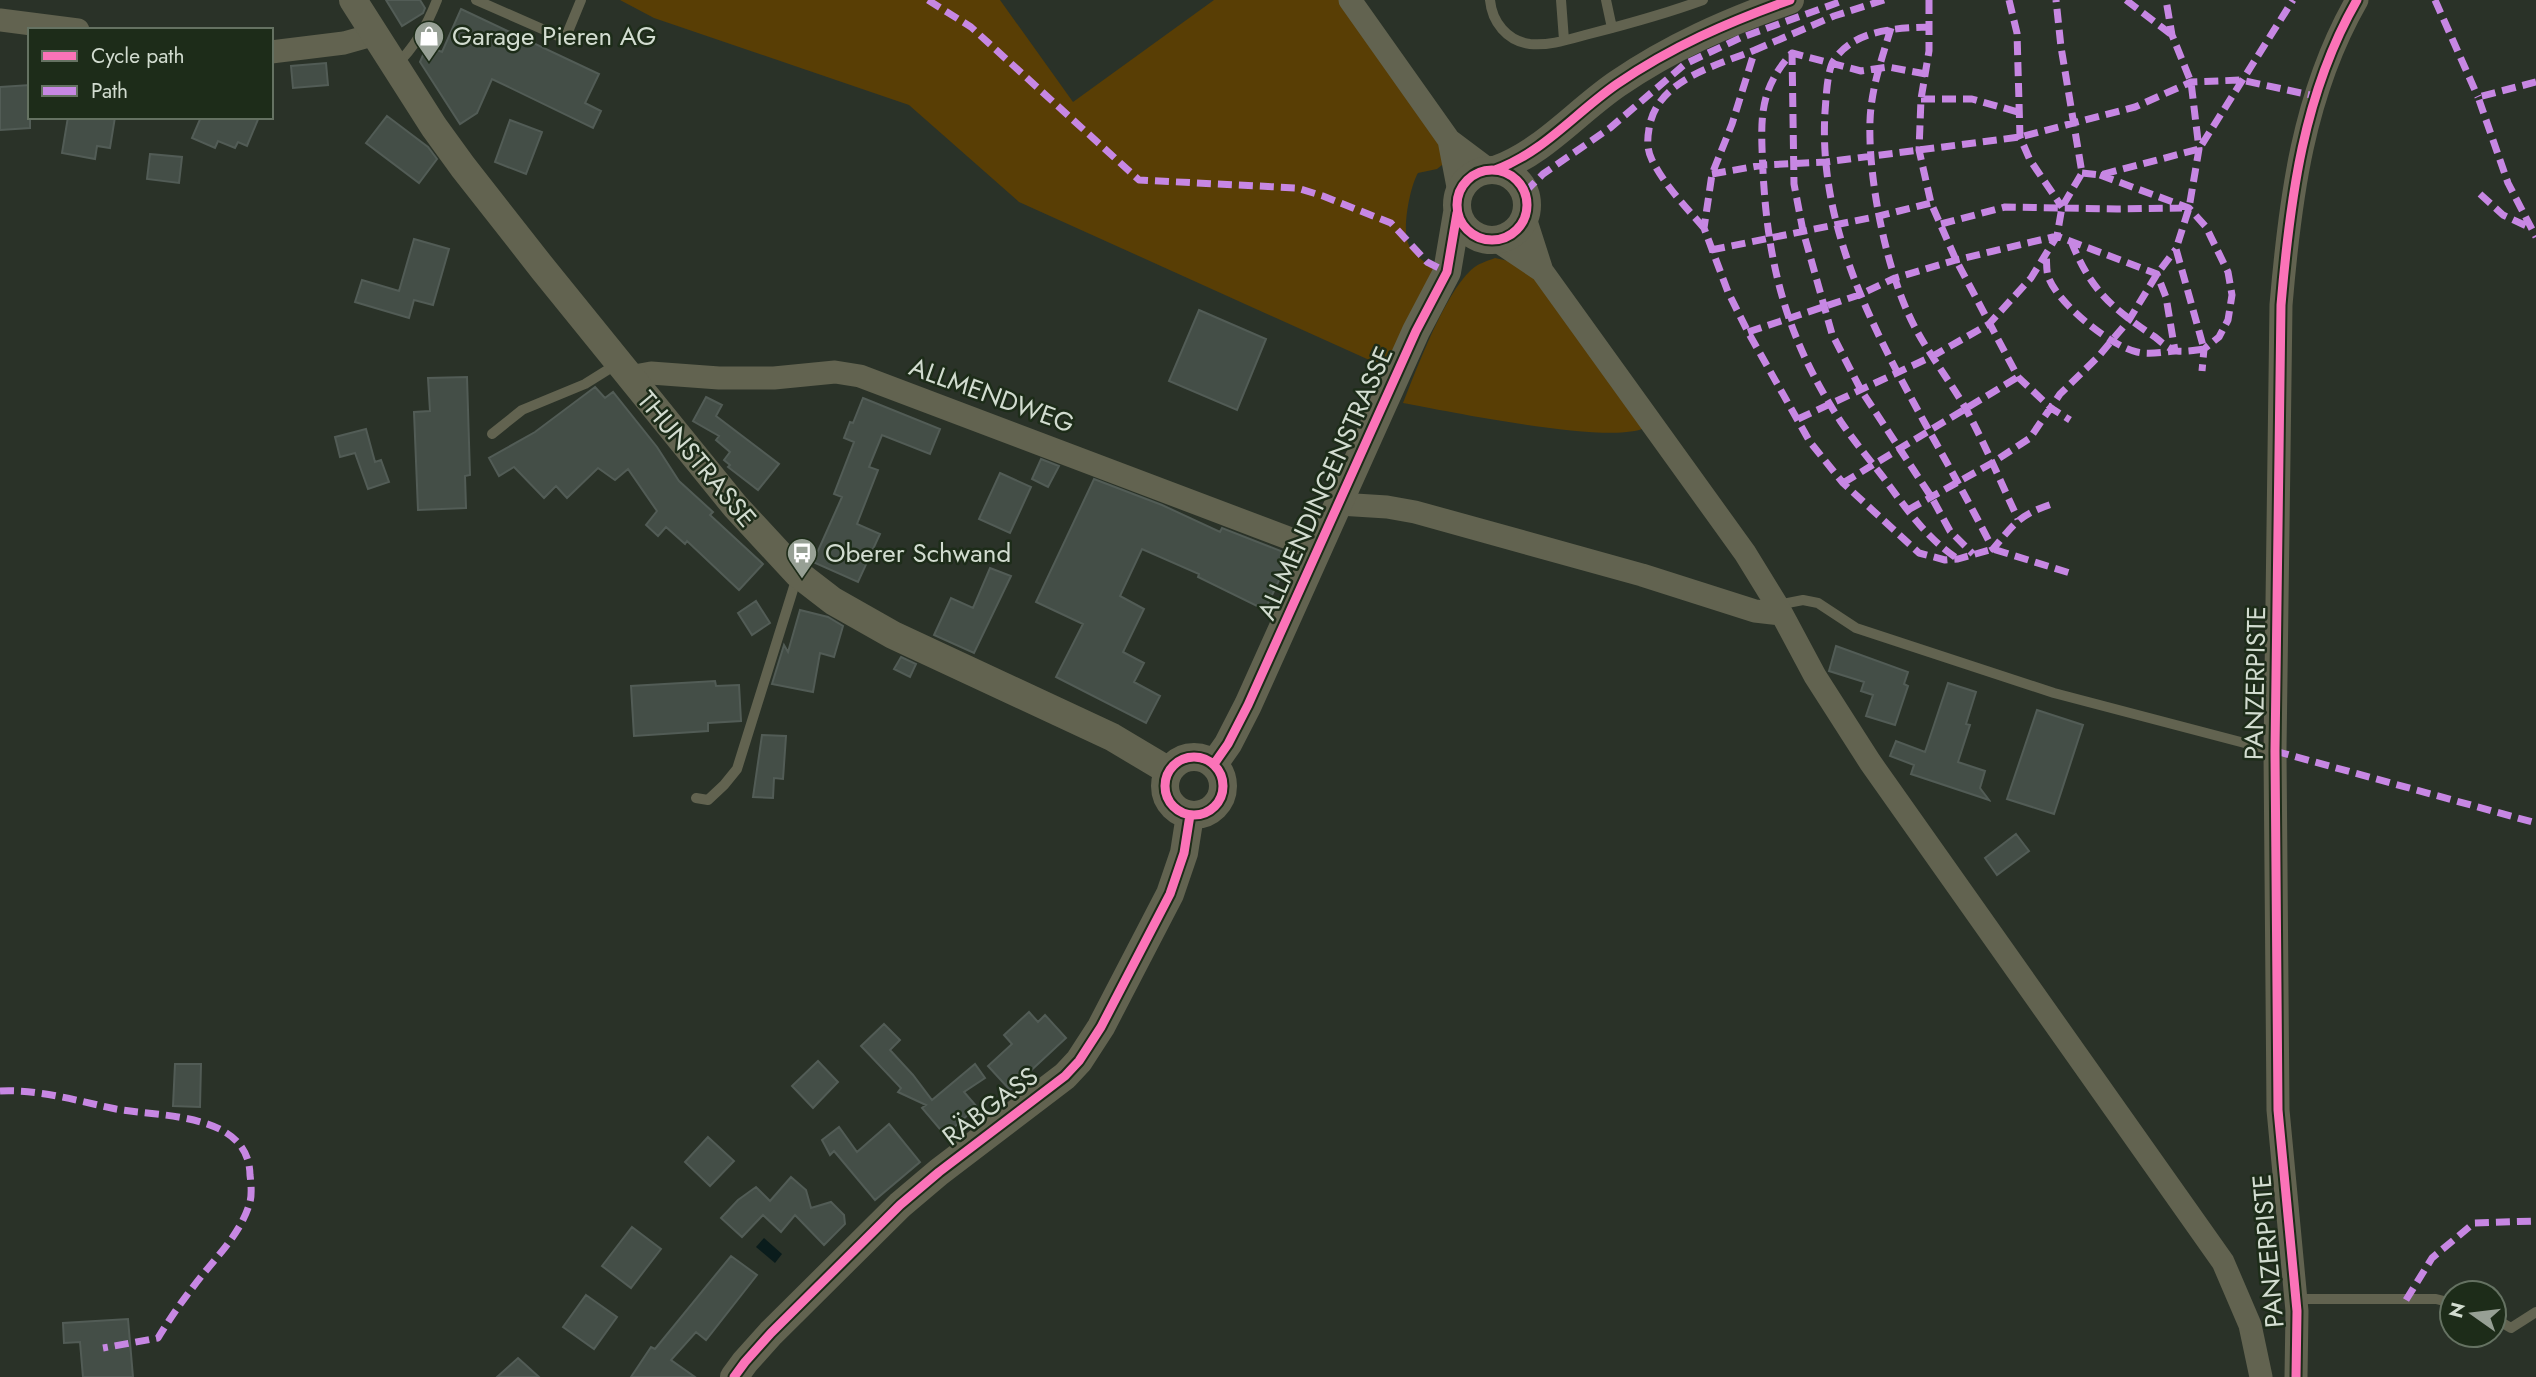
<svg xmlns="http://www.w3.org/2000/svg" width="2536" height="1377" font-family="Jost,sans-serif">
	<style>
		.green { fill: #593e05 }
		.water { fill: #0a1c1c }
		.building { fill: #444e47; stroke: #525c56; stroke-width: 2 }
		.lines { fill: none; stroke-linecap: round; stroke-linejoin: round }
		.service { stroke: #626350; stroke-width: 10 }
		.minor { stroke: #626350; stroke-width: 23 }
		.tertiary { stroke: #626350; stroke-width: 28 }
		.quiet { stroke: #c787e3; stroke-width: 7; stroke-dasharray: 14 7; stroke-linecap: butt }
		.cycleway-casing { stroke: #1d2c19; stroke-width: 13 }
		.cycleway { stroke: #fb73b8; stroke-width: 9 }
		.labels { text-anchor: middle; stroke-width: 5; stroke-linejoin: round; paint-order: stroke }
		.poi-label { font-size: 26px; fill: #d2dcd0; stroke: #1d2c19; text-anchor: start }
		.street-label { font-size: 26px; fill: #d2dcd0; stroke: #1d2c19 }
	</style>
	<rect width="100%" height="100%" fill="#2a3228"/>
	<path class="green" d="M620 0H1000L1073 102 1214 0H1339L1443 150 1442 165 1437 169 1418 173C1410 186 1402 229 1408 243 1412 254 1427 264 1436 271L1387 368 1019 202 909 105 654 18Z
		M1495 258 1513 262 1534 277 1644 428C1611 445 1446 411 1403 403 1417 368 1444 295 1471 270 1477 264 1487 261 1495 258Z"/>
	<path class="water" d="M764 1238 782 1254 775 1263 756 1247Z"/>
	<path class="building" d="M386 0H420L425 8 423 13 402 26Z
		M461 9 599 74 585 103 601 111 593 128 492 79 477 113 460 124 420 62 427 46 442 52Z
		M326 63 328 85 293 88 291 66Z
		M30 85V128L0 130V87Z
		M387 116 428 147 437 159 419 183 366 143Z
		M68 117H115L110 148 97 146 95 159 62 153Z
		M201 117H259L247 146 238 142 235 148 218 141 215 148 192 138Z
		M510 120 542 132 526 174 495 162Z
		M150 154 182 157 179 183 147 179Z
		M414 239 449 249 433 305 414 300 409 318 355 302 362 280 399 291Z
		M1199 310 1266 339 1237 410 1169 381Z
		M467 377 470 475 465 476 466 508 418 510 414 412 430 411 428 378Z
		M595 387 605 398 613 392 657 447 679 481 713 512 710 515 763 564 739 590 687 541 685 544 666 527 658 536 646 525 657 511 628 469 615 480 598 468 567 498 556 486 544 498 514 467 499 476 489 458 535 432Z
		M706 397 722 405 716 416 779 464 758 490 728 467 730 465 724 460 730 452 716 440 719 436 693 421Z
		M863 398 940 429 930 454 882 435 869 467 878 470 857 524 880 534 858 582 813 562 842 497 834 494 854 442 844 438 850 422 853 423Z
		M366 429 375 462 381 460 389 482 368 489 355 453 340 457 335 437Z
		M1041 459 1059 466 1048 487 1032 479Z
		M1000 473 1031 487 1010 533 979 519Z
		M1094 479 1162 505 1220 532 1222 528 1291 555 1265 610 1198 577 1199 574 1142 549 1120 596 1144 609 1123 652 1144 663 1134 682 1160 696 1146 723 1056 677 1083 624 1036 602Z
		M990 568 1011 576 974 653 934 635 951 598 973 608Z
		M756 601 770 623 752 635 738 613Z
		M800 610 828 617 843 626 834 657 820 653 813 692 772 684 784 645 788 652Z
		M1836 646 1908 672 1904 684 1908 686 1895 725 1866 716 1873 695 1861 691 1864 682 1829 671Z
		M901 657 916 664 910 677 894 669Z
		M715 681 716 686 739 685 741 721 708 723V731L634 736 631 686Z
		M1948 683 1976 692 1966 724 1970 725 1958 762 1985 771 1980 788 1989 800 1911 774 1914 765 1890 756 1896 741 1925 752Z
		M2037 710 2083 725 2054 814 2007 799Z
		M762 735 786 736 783 779 774 778 773 798 753 797Z
		M2016 834 2029 851 1997 875 1985 858Z
		M1029 1012 1038 1022 1045 1015 1066 1038 1010 1090 988 1066 1012 1044 1004 1035Z
		M884 1024 900 1040 890 1050 913 1075 932 1100 975 1064 985 1078 964 1092 977 1107 945 1135 922 1108 926 1105 898 1092 901 1088 861 1046Z
		M818 1061 838 1082 813 1108 792 1086Z
		M175 1064H201L200 1107 173 1106Z
		M889 1124 920 1162 875 1200 834 1151 830 1155 822 1140 839 1127 857 1152Z
		M708 1137 734 1161 710 1186 685 1162Z
		M791 1177 806 1190 811 1208 831 1202 844 1215 845 1224 824 1245 795 1215 781 1232 763 1215 742 1237 721 1218 738 1200 756 1187 770 1201Z
		M632 1227 661 1249 631 1288 602 1266Z
		M731 1256 757 1275 706 1340 696 1332 671 1360 695 1377H631L651 1347 655 1349Z
		M586 1295 617 1317 594 1349 563 1327Z
		M128 1319 133 1377H83L80 1342 64 1343 63 1323Z
		M518 1358 539 1377H497Z"/>
	<g class="lines">
		<path class="service" d="M476 0 565 39 581 0
			M1490 0C1492 22 1507 41 1530 44 1550 46 1570 39 1589 34 1628 24 1665 14 1703 0
			M1561 0 1564 40
			M1606 0 1612 28
			M397 64C415 47 428 23 437 0
			M492 434 522 410 585 384 617 364
			M1777 605 1803 600 1818 603 1856 628 2054 693 2275 751
			M696 798 708 800 724 785 737 769 797 577
			M2296 1299H2436L2452 1303
			M2494 1318 2511 1328 2536 1312"/>
		<path class="minor" d="M1350 0 1449 140 1459 192
			M0 20 78 30
			M271 52 344 43 376 34
			M1449 140 1489 170
			M1525 218 1542 271 1745 553 1777 605 1815 676 1870 762 2223 1262 2250 1325 2261 1377
			M1496 240 1542 271
			M629 377 651 373 719 378H774L835 372 860 376 1320 550
			M1339 504 1387 507 1415 512 1642 575 1755 611 1781 614
			M2296 1377 2297 1311 2278 1110 2275 751 2281 305C2290 199 2303 94 2357 0"/>
		<path class="tertiary" d="M353 0 434 127 463 167 543 269 735 506 798 574 833 601 893 635 1112 737 1169 771
			M1495 170C1544 152 1575 113 1617 84 1671 47 1728 22 1790 0
			M1457 205a35 35 0 1 1 70 0a35 35 0 1 1-70 0Z
			M1165 786a29 29 0 1 1 58 0a29 29 0 1 1-58 0Z
			M1214 764 1228 744 1248 705 1416 331 1447 272 1457 213
			M734 1377 745 1362 771 1333 900 1205 939 1172 1065 1076 1079 1061 1101 1027 1170 894 1184 853 1190 815"/>
		<path class="quiet" d="M928 0 971 27 1139 180 1297 188 1323 196 1391 223 1427 262 1447 272
			M1884 0 1834 16 1755 50 1732 124 1712 174 1704 228 1728 292 1748 332 1810 442 1843 483 1919 553 1945 560 1958 559 1993 549 2073 574
			M1929 0V51L1921 99 1919 150 1931 203 1956 260 2018 377 2051 408 2070 420
			M2009 0 2017 33 2020 137 2030 160 2062 207
			M2126 0 2172 35
			M2435 0 2478 97
			M1930 27C1897 28 1855 29 1834 60 1827 70 1826 100 1825 112 1818 227 1874 331 1927 427 1950 468 1972 508 1993 549 2015 523 2019 515 2052 504
			M1891 28C1882 58 1871 89 1870 121 1868 177 1885 262 1908 313 1923 347 1947 376 1966 409 1985 444 2001 483 2018 519
			M1792 51 1794 184 1803 231 1832 334 1861 390 1932 498 1950 531 1973 554
			M1926 74 1888 67 1861 71 1792 53C1757 91 1761 122 1763 172 1768 268 1788 341 1841 422 1854 441 1869 459 1883 477 1905 507 1926 538 1958 559
			M2536 82 2478 97 2508 183 2536 237
			M1921 99H1972L2018 112
			M2082 173 2100 175 2199 149 2293 0
			M1712 174 1763 165 1826 162 2020 137 2135 107 2191 82 2241 80 2315 96
			M2100 175 2189 208 2206 227 2228 272 2232 295 2228 320 2219 337 2204 349 2202 371
			M1525 192 1543 174 1610 128 1685 64 1740 38 1845 0
			M2480 194 2503 215 2531 228
			M1941 224 2005 207 2117 209 2182 208
			M1704 228C1686 207 1665 186 1652 160 1647 150 1647 140 1649 129 1656 80 1715 66 1755 50
			M2071 241C2091 291 2112 308 2155 337 2161 342 2170 350 2177 351 2186 352 2196 350 2204 349L2176 249 2189 208 2199 149 2191 82 2172 35 2166 0
			M1711 250 1879 216 1931 203
			M1748 332 1859 295 1895 278 1956 260 2057 236 2157 274 2166 297 2175 351C2163 352 2149 355 2137 352 2110 346 2056 302 2048 276 2046 269 2047 261 2046 254
			M1798 419 1933 356 1989 324 2031 278 2057 236 2062 207 2082 173 2061 47 2056 0
			M1843 483 2018 377
			M1908 510 1992 463 2030 438 2060 394 2098 357 2129 320 2157 274 2176 249
			M2275 751 2536 823
			M0 1091C38 1089 78 1101 116 1109 159 1117 249 1112 250 1175 251 1183 252 1194 250 1202 242 1230 222 1251 204 1273 187 1294 172 1315 158 1338L103 1348
			M2406 1300 2432 1258 2474 1223 2536 1221"/>
		<g class="cycleway-casing">
			<path id="cycleway" d="M1495 170C1544 152 1575 113 1617 84 1671 47 1728 22 1790 0
				M1457 205a35 35 0 1 1 70 0a35 35 0 1 1-70 0Z
				M1165 786a29 29 0 1 1 58 0a29 29 0 1 1-58 0Z
				M1214 764 1228 744 1248 705 1416 331 1447 272 1457 213
				M734 1377 745 1362 771 1333 900 1205 939 1172 1065 1076 1079 1061 1101 1027 1170 894 1184 853 1190 815
				M2296 1377 2297 1311 2278 1110 2275 751 2281 305C2290 199 2303 94 2357 0"/>
		</g>
		<use href="#cycleway" class="cycleway"/>
	</g>
	<defs>
		<g id="shop-pin" transform="scale(1.575)"><path d="M0 17L-7.5 6A9.5 9.5 0 1 1 7.5 6Z" fill="#97a095" stroke="#1d2c19"/><path d="M-5-2.5h2.3a2.7 3.5 0 0 1 5.4 0H5L5.5 6h-11ZM-1.5-2.5h3a1.5 2.3 0 0 0-3 0Z" fill="#fff"/></g>
		<g id="bus-pin" transform="scale(1.575)"><path d="M0 17L-7.5 6A9.5 9.5 0 1 1 7.5 6Z" fill="#97a095" stroke="#1d2c19"/><path d="M-5-6H5V4H4V6H2V4H-2V6H-4V4H-5ZM-3.5-4V0h7V-4ZM-3.5 1.2v1.5H-2V1.2ZM2 1.2v1.5H3.5V1.2Z" fill="#fff"/></g>
	</defs>
	<g fill-rule="evenodd">
		<use href="#shop-pin" x="429" y="36"/>
		<use href="#bus-pin" x="802" y="553"/>
	</g>
	<g class="labels">
		<g class="poi-label">
			<text x="452" y="45">Garage Pieren AG</text>
			<text x="825" y="562">Oberer Schwand</text>
		</g>
		<g class="street-label">
			<text transform="translate(992 395) rotate(20)" y="9">ALLMENDWEG</text>
			<text transform="translate(697 459) rotate(50)" y="9">THUNSTRASSE</text>
			<text transform="translate(1325 483) rotate(-66)" y="9">ALLMENDINGENSTRASSE</text>
			<text transform="translate(2255 683) rotate(-89)" y="9">PANZERPISTE</text>
			<text transform="translate(990 1106) rotate(-37)" y="9">RÄBGASS</text>
			<text transform="translate(2268 1251) rotate(-95)" y="9">PANZERPISTE</text>
		</g>
	</g>
	<rect x="28" y="28" width="245" height="91" fill="#1d2c19" stroke="#657262" stroke-width="2"/>
	<rect x="42" y="51" width="35" height="10" fill="#fb73b8" stroke="#657262" stroke-width="2"/>
	<text x="91" y="63" font-size="21" fill="#d2dcd0">Cycle path</text>
	<rect x="42" y="86" width="35" height="10" fill="#c787e3" stroke="#657262" stroke-width="2"/>
	<text x="91" y="98" font-size="21" fill="#d2dcd0">Path</text>
	<g transform="translate(2473 1314) rotate(284)"><circle r="33" fill="#1d2c19" stroke="#657262" stroke-width="2"/>
	<path d="M0-5L12 26L0 18L-12 26Z" fill="#97a095"/>
	<text y="-10" font-size="19" font-weight="bold" text-anchor="middle" fill="#d2dcd0">N</text>
	</g>
</svg>
